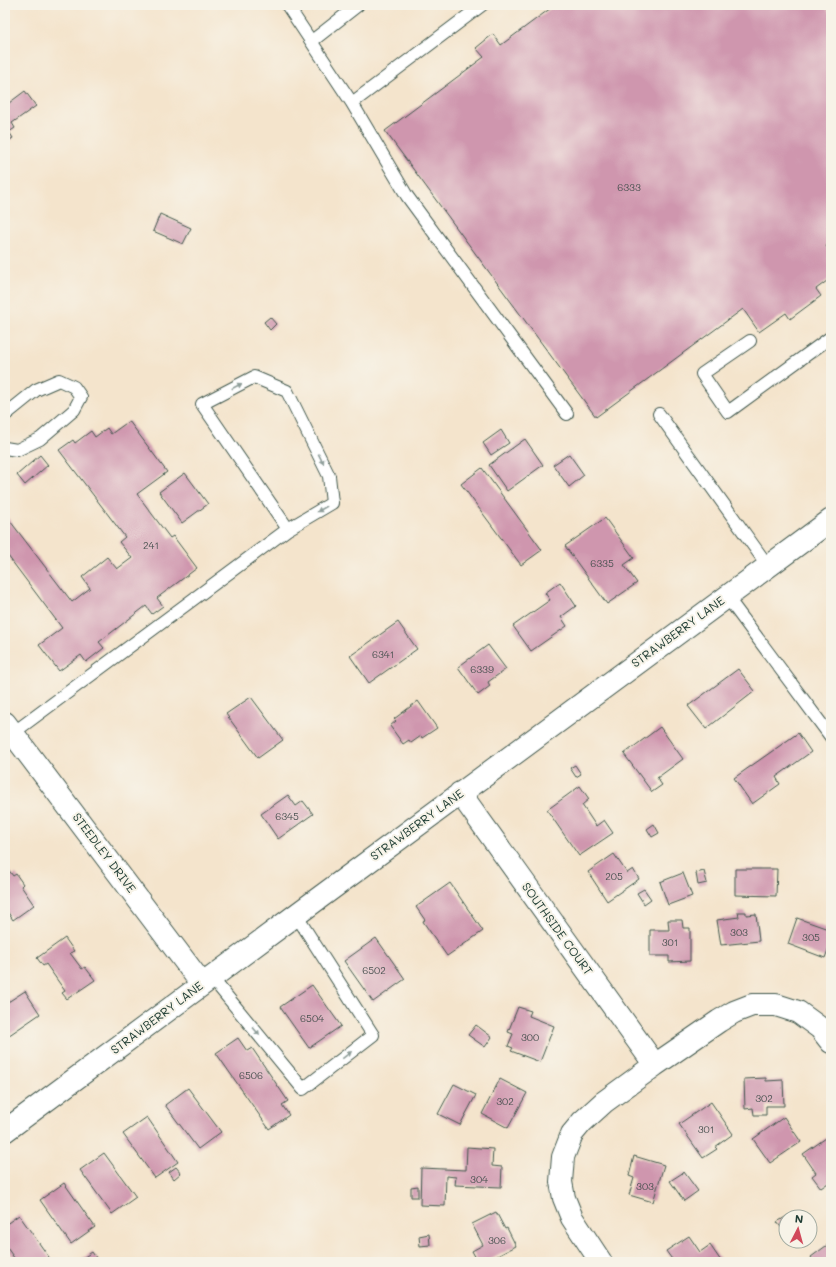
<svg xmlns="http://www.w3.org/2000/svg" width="836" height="1267" font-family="Mali,sans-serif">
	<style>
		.building { fill: #cf96ae }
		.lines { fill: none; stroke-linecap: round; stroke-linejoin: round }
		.lane-casing { stroke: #3f564b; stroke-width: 14 }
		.street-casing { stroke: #3f564b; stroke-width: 24 }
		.lane { stroke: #fff; stroke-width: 12 }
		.street { stroke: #fff; stroke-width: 22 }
		.oneway { fill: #8f9e9a }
		.labels { text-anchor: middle; stroke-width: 4; stroke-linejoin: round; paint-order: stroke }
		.number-label { font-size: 10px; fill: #4b5352 }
		.street-label { font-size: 12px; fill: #1f3d34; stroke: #f7f3e8 }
	</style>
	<rect width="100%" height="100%" fill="#f7f3e8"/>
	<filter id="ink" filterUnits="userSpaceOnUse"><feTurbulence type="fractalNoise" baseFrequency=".025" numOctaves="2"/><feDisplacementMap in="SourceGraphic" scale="8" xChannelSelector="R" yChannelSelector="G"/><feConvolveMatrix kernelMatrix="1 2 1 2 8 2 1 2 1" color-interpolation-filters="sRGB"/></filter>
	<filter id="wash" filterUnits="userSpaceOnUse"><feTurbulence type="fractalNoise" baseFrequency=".012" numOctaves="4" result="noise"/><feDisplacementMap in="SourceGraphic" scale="16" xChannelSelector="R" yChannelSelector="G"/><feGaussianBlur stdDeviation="0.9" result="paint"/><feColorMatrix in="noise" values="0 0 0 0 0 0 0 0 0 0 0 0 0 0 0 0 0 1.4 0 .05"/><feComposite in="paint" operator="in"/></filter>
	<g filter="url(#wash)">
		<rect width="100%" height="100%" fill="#f4e4cc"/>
		<g id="blocks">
			<path class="building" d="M555 5H824L831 14V242L826 246 831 253V278L816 289 821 296 790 319 786 313 759 332 743 309 596 417 385 131 484 57 476 48 493 34 501 45Z
				M25 91 36 106 12 123 15 128 9 132 13 138 5 143V106Z
				M160 214 191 228 183 244 153 231Z
				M270 317 276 324 270 330 264 322Z
				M129 421 167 472 137 494 170 538 173 536 197 568 157 598 163 606 152 614 146 606 99 642 104 648 86 662 81 655 59 671 39 645 62 628 5 552V516L6 515 7 517 72 602 90 588 82 577 107 557 117 569 132 558 119 542 125 537 59 450 73 440 75 443 91 431 95 437 107 428 111 434Z
				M501 430 509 443 491 455 483 443Z
				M525 439 543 465 507 491 489 465Z
				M569 454 584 475 569 487 553 465Z
				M40 455 48 465 25 485 17 475Z
				M482 468 542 550 521 565 461 484Z
				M185 473 208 504 182 523 159 492Z
				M605 518 634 558 624 565 637 583 607 604 565 546Z
				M560 582 576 606 561 617 567 626 531 651 513 626 550 600 545 593Z
				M398 622 417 649 369 683 350 656Z
				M488 645 506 669 488 682 490 686 478 695 458 667Z
				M738 669 755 691 706 729 688 706Z
				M251 697 283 740 258 758 226 714Z
				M418 701 437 728 422 738 421 736 411 743 409 740 403 744 390 726 396 721 394 719Z
				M660 727 683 759 657 778 662 785 652 792 624 754Z
				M798 733 811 752 776 777 780 784 752 804 734 778Z
				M575 765 581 774 576 777 570 768Z
				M580 786 589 799 582 805 596 826 604 820 613 833 579 856 547 810Z
				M288 795 296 806 303 801 313 814 278 839 261 814Z
				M654 824 659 833 652 837 647 829Z
				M614 854 627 873 633 869 639 879 607 901 588 872Z
				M5 865 13 876 16 874 23 884 21 886 34 905 13 920 5 908Z
				M735 869H777L776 896 735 895Z
				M704 871 707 883 698 885 696 873Z
				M683 873 692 896 668 905 660 882Z
				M450 883 483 931 447 956 424 923 423 921 425 920 416 907Z
				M644 889 651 899 644 904 637 893Z
				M738 912H746V915L756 914 759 941 721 945 717 920 739 917Z
				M797 918 831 930V942L825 958 788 944Z
				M668 920H682L683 928H690V961L669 962V956H650V930H669Z
				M65 938 74 951 70 953 82 969 85 967 95 980 67 999 62 993 65 991 46 964 43 966 37 958Z
				M376 938 405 979 373 1002 344 961Z
				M312 985 341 1026 309 1048 280 1007Z
				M25 991 40 1014 5 1038V1001L7 1000 8 1002Z
				M518 1007 531 1011 529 1016 554 1026 540 1062 511 1051 513 1048 508 1046 513 1034 508 1032Z
				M476 1025 492 1037 485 1047 468 1035Z
				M238 1038 247 1051 252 1048 288 1101 282 1105 289 1115 269 1129 216 1053Z
				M766 1078V1081L783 1080 784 1106H766V1115H754L753 1108 745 1109 744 1079Z
				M500 1079 527 1093 508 1128 482 1114Z
				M454 1084 476 1095 460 1125 438 1114Z
				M188 1088 221 1132 198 1149 165 1105Z
				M711 1102 733 1134 715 1147 717 1149 703 1158 679 1124Z
				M147 1117 178 1162 155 1178 123 1134Z
				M784 1117 801 1142 770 1163 753 1139Z
				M826 1138 831 1145V1181L821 1188 812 1176 816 1173 803 1154Z
				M467 1147 493 1149 492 1166 502 1167 501 1187 455 1185 456 1177 446 1176 445 1206 420 1205 421 1168 466 1170Z
				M104 1153 136 1197 112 1214 80 1170Z
				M634 1156 664 1165 653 1202 629 1195 634 1178 629 1176Z
				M176 1167 181 1173 174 1179 169 1172Z
				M684 1172 698 1191 684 1201 670 1181Z
				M64 1183 95 1227 71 1244 40 1200Z
				M418 1186V1197H411V1187Z
				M496 1212 505 1229 507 1228 516 1246 486 1262H478L472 1251 483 1245 472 1224Z
				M19 1215 51 1260 48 1262H17L5 1245V1225Z
				M789 1215 790 1217H786V1228L783 1230 777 1222Z
				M429 1234 430 1245 420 1246 419 1236Z
				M689 1236 700 1252 710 1245 721 1261 719 1262H674L666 1251Z
				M830 1243 831 1262H814L811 1257Z
				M92 1252 99 1262H77Z"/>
		</g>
	</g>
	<g filter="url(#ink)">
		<use href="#blocks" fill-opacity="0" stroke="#3f564b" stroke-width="1"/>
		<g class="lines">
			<g class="lane-casing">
				<path id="lane" d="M287 5 352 103 407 196 567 414
					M312 41 358 5
					M352 103 482 5
					M750 341 702 374 728 412 831 337
					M659 414 768 566
					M5 415 36 390 59 380 74 387 81 397 74 410 40 439 17 450 5 448
					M727 597 831 737
					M13 733 288 529 202 404 254 377 287 391 329 476 332 503 288 529
					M211 977 303 1089 373 1035 296 915"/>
			</g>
			<g class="street-casing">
				<path id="street" d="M5 723 202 984
					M460 793 655 1065
					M5 1131 296 915 831 520
					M601 1262 572 1218 564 1198 561 1182 563 1157 572 1134 582 1122 604 1102 655 1065 719 1021 734 1012 752 1005H776L798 1012 820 1028 831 1042"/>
			</g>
			<use href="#lane" class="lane"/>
			<use href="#street" class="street"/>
		</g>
		<defs><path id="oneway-solid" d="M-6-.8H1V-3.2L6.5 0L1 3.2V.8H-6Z"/></defs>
		<g class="oneway">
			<use href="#oneway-solid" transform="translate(237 386) rotate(-27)"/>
			<use href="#oneway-solid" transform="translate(321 459) rotate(63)"/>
			<use href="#oneway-solid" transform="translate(322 509) rotate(150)"/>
			<use href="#oneway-solid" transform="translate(256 1031) rotate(50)"/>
			<use href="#oneway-solid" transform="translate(347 1055) rotate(-38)"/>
		</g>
	</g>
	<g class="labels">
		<g class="number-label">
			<text x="629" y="191">6333</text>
			<text x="151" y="549">241</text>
			<text x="602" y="567">6335</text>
			<text x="383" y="658">6341</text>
			<text x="482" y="673">6339</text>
			<text x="287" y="820">6345</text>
			<text x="614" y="880">205</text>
			<text x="739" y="936">303</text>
			<text x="811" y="941">305</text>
			<text x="670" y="946">301</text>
			<text x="374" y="974">6502</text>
			<text x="312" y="1022">6504</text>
			<text x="530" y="1041">300</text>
			<text x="251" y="1079">6506</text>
			<text x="764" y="1102">302</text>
			<text x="505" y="1105">302</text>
			<text x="706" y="1133">301</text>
			<text x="479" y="1183">304</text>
			<text x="645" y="1190">303</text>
			<text x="497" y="1244">306</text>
		</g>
		<g class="street-label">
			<text transform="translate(678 632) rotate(-36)" y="4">STRAWBERRY LANE</text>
			<text transform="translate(417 825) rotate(-36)" y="4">STRAWBERRY LANE</text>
			<text transform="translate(104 853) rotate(53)" y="4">STEEDLEY DRIVE</text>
			<text transform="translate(557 929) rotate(54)" y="4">SOUTHSIDE COURT</text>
			<text transform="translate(157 1018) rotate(-37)" y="4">STRAWBERRY LANE</text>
		</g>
	</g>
	<rect width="836" height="1267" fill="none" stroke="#f7f3e8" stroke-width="20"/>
	<g transform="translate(798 1229) rotate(6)"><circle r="19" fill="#f7f3e8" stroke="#a1aaa0"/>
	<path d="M0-3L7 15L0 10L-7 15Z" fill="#d1495b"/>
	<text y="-6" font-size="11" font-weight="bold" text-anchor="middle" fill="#1f3d34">N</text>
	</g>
</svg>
